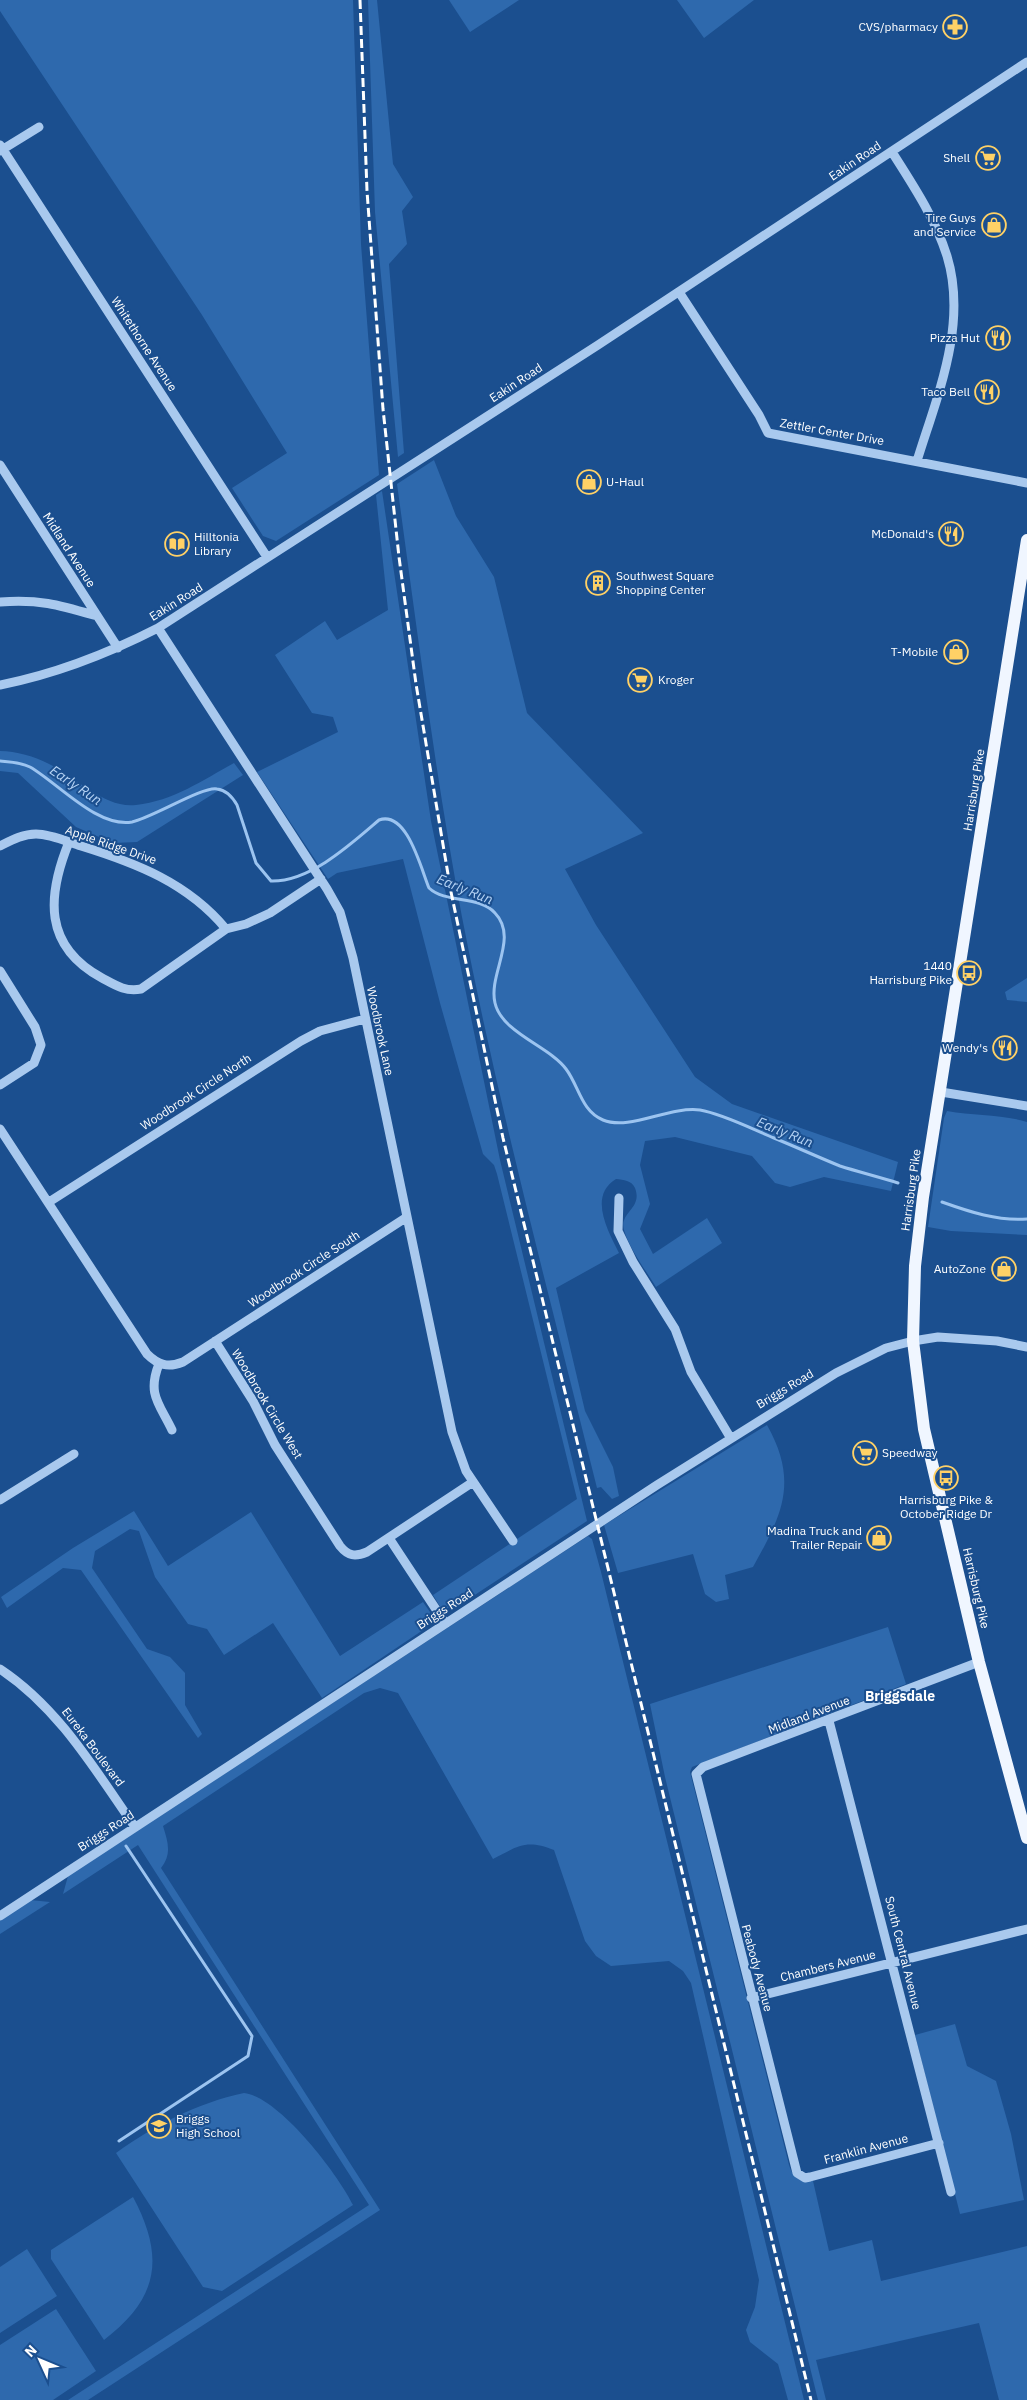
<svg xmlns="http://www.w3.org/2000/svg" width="1027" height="2400" font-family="'IBM Plex Sans',sans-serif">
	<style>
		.green { fill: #2e69ad }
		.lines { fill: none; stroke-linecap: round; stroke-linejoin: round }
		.stream { stroke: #9cc4f0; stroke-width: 3 }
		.minor { stroke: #a9c9ee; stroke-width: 9 }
		.major { stroke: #f0f6ff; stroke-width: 12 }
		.rail { stroke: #fff; stroke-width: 3; stroke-dasharray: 9 4; stroke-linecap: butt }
		.labels { text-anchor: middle; stroke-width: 4; stroke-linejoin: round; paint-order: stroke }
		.poi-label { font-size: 12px; fill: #fff; stroke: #1b4f8f; text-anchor: end }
		.street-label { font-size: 12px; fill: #fff; stroke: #1b4f8f }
		.water-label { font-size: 14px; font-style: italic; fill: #b5d3f5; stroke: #1b4f8f }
		.neighbourhood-label { font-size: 14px; font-weight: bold; fill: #fff; stroke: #1b4f8f }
	</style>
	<rect width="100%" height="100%" fill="#1b4f8f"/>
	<path class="green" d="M0 0H353L361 244 379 475 276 541 263 536 232 488 287 453 202 315 0 11Z
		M368 0H377L393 164 413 197 402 211 407 244 389 264 404 453 398 457 375 212Z
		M449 0H519L470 32Z
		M677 0H754L704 38Z
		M434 460 456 516 494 577 527 713 643 833 565 869 596 925 695 1077 732 1104 898 1162 891 1191 824 1177 790 1187 775 1183 752 1156 675 1137 645 1141 640 1165 650 1204 640 1229 653 1254 707 1218 722 1243 656 1287C645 1269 630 1250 624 1230 619 1212 643 1209 635 1188 631 1180 624 1180 616 1179 588 1196 608 1231 619 1253L556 1288 585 1411 613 1467 619 1496 612 1499 601 1487 597 1488C550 1298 499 1109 462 917 435 773 417 629 397 484Z
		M382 491 431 821 500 1160 587 1521 455 1608H441L433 1595 577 1499 497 1174 494 1165 483 1154 440 1003 403 859 337 873 328 879 257 772 338 732 333 717 312 713 275 655 325 621 337 640 388 610 376 495Z
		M0 751C17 751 36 757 51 765 77 778 106 809 136 805 173 801 203 780 234 763L243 775 137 842 113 843 76 827 18 773 0 771Z
		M1027 978V1002L1007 1000 1005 992Z
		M947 1111C974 1116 1001 1114 1027 1122V1235L951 1231 928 1227 944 1118Z
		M767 1425C799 1482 782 1515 753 1567L725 1575 729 1599 716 1602 705 1594 693 1554 618 1573 604 1525Z
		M134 1511 168 1566 251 1512 340 1656 423 1602 430 1612 426 1628 322 1698 273 1623 224 1655 207 1629 188 1624 155 1577 139 1531 130 1529 95 1551 92 1568 147 1649 170 1657 185 1673V1705L202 1734 198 1738 81 1570 63 1568 7 1608 1 1597 73 1548Z
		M588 1536 592 1539 601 1572 804 2400H788L778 2364 750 2342 746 2330 755 2307 759 2280 691 1983 683 1971 669 1961 611 1966 596 1956 585 1941 554 1850C526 1839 518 1846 493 1859L398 1693 380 1688 364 1693 163 1826C168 1842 172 1854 161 1868L380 2210 88 2400H68L369 2205 138 1845 63 1894 68 1876Z
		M888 1627 906 1684 692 1767 690 1772 789 2165C793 2178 800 2180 813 2181L829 2251 872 2240 881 2281 1027 2246V2400H999L979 2323 816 2360 826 2400H818L665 1777 650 1704Z
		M30 1900 50 1902 0 1934V1920Z
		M955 2024 967 2066 996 2081 1011 2134 1024 2200 960 2214 915 2035Z
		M244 2093C279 2097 338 2174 353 2205L222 2291 203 2287 116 2153C155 2125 197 2103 244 2093Z
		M133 2197C165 2257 159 2298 104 2340L51 2259V2250Z
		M27 2249 57 2296 0 2333V2267Z
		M56 2309 96 2371 53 2400H0V2345Z"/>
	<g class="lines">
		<path class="stream" d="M0 761C10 762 20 762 30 767 58 783 97 828 132 822 152 818 203 786 217 789 226 790 233 798 237 805L256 863 271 881C310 882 351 844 379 820 407 810 421 869 429 888 446 904 479 895 495 913 519 938 488 974 495 1003 502 1033 549 1046 566 1069 579 1086 581 1111 603 1120 630 1131 669 1106 700 1110 723 1114 752 1129 774 1138 796 1147 818 1157 840 1166 859 1172 879 1177 898 1183
			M942 1202C970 1212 997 1221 1027 1219
			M119 2141 248 2056 252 2036 126 1846"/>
		<path class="minor" d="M0 145 267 557
			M0 151 39 127
			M892 152C913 185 935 218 947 256 968 325 937 396 917 461
			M679 292 759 415 768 433 1027 483
			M0 465 118 648
			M0 602C40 599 59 605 97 616
			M158 628 327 889 340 912 353 958 452 1432 466 1471 513 1541
			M0 685C56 674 107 654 158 628L598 345 1027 62
			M69 842C47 896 43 946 102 978 115 985 125 992 141 989L226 929 246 924 270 913 321 879
			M0 846C12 840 23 834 36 834 51 834 68 842 81 846 136 863 188 883 226 929
			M0 971 35 1027 41 1045 34 1063 0 1085
			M941 1092 1027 1106
			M0 1129 147 1354C158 1365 168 1368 183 1362L407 1217
			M619 1198 618 1231 633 1262 675 1329 691 1372 730 1437
			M49 1202 301 1041 320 1031 365 1019
			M215 1341 253 1401 275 1445 340 1546C348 1556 355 1557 367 1552L473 1482
			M159 1364C147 1394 159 1403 172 1430
			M0 1500 74 1454
			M389 1538 445 1623
			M0 1669C59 1708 95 1770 135 1827
			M829 1721 951 2192
			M0 1916 657 1485 836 1373 886 1348 913 1341 938 1337 997 1341 1027 1347
			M751 1998 1027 1929
			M939 2143 810 2177 805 2178 797 2173 696 1774 703 1767 979 1662"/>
		<path class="major" d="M1027 540 923 1197 915 1266 913 1341 924 1429 979 1662 1027 1838"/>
		<path class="rail" d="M360 0 367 191 383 409 399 557 416 684 451 892 503 1138 811 2400"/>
	</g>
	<defs>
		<g id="pharmacy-ring" transform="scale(1.25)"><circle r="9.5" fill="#1b4f8f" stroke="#ffd166" stroke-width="1.5"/><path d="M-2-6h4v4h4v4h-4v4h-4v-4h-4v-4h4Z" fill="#ffd166"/></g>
		<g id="supermarket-ring" transform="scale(1.25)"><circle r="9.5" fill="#1b4f8f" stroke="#ffd166" stroke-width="1.5"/><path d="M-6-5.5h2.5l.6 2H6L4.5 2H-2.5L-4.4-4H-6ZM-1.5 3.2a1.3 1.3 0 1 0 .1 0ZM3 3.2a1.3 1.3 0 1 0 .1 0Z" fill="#ffd166"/></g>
		<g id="shop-ring" transform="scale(1.25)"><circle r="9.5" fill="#1b4f8f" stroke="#ffd166" stroke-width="1.5"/><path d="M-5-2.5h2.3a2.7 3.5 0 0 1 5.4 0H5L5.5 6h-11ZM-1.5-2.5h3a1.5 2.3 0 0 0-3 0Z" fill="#ffd166"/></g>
		<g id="restaurant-ring" transform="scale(1.25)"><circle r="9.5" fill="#1b4f8f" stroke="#ffd166" stroke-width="1.5"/><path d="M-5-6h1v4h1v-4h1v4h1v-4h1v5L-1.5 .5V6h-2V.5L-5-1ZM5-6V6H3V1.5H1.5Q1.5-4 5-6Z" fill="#ffd166"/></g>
		<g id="library-ring" transform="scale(1.25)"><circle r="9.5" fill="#1b4f8f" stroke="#ffd166" stroke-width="1.5"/><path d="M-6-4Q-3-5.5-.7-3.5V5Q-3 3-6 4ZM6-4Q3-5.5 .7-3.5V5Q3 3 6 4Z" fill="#ffd166"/></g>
		<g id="building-ring" transform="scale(1.25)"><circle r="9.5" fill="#1b4f8f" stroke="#ffd166" stroke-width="1.5"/><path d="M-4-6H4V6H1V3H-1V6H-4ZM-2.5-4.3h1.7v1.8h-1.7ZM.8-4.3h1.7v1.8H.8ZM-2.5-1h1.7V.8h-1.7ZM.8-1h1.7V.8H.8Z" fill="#ffd166"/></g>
		<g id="bus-ring" transform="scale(1.25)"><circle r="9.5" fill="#1b4f8f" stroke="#ffd166" stroke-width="1.5"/><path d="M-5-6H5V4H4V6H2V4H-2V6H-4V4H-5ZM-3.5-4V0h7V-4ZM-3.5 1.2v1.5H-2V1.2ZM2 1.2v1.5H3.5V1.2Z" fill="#ffd166"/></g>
		<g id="school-ring" transform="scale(1.25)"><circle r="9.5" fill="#1b4f8f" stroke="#ffd166" stroke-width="1.5"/><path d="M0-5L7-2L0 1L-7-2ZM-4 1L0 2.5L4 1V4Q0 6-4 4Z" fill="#ffd166"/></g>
	</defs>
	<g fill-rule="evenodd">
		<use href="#pharmacy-ring" x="955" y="27"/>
		<use href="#supermarket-ring" x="988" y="158"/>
		<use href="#shop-ring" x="994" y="225"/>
		<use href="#restaurant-ring" x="998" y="338"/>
		<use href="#restaurant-ring" x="987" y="392"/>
		<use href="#shop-ring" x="589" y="482"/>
		<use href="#restaurant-ring" x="951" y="534"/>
		<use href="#library-ring" x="177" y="544"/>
		<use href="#building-ring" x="598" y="583"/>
		<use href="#shop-ring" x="956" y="652"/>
		<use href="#supermarket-ring" x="640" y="680"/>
		<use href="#bus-ring" x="969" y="973"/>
		<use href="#restaurant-ring" x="1005" y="1048"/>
		<use href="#shop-ring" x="1004" y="1269"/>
		<use href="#supermarket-ring" x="865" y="1453"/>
		<use href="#bus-ring" x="946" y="1478"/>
		<use href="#shop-ring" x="879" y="1538"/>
		<use href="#school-ring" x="159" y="2126"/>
	</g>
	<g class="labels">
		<g class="poi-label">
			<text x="938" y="31">CVS/pharmacy</text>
			<text x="970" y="162">Shell</text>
			<text x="976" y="222">Tire Guys<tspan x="976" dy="14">and Service</tspan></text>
			<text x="980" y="342">Pizza Hut</text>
			<text x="970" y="396">Taco Bell</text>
			<text x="606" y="486" text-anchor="start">U-Haul</text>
			<text x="934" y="538">McDonald's</text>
			<text x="194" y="541" text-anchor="start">Hilltonia<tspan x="194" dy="14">Library</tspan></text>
			<text x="616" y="580" text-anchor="start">Southwest Square<tspan x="616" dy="14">Shopping Center</tspan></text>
			<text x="938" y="656">T-Mobile</text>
			<text x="658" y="684" text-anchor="start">Kroger</text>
			<text x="952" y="970">1440<tspan x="952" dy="14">Harrisburg Pike</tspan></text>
			<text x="988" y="1052">Wendy's</text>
			<text x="986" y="1273">AutoZone</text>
			<text x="882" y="1457" text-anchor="start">Speedway</text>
			<text x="946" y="1504" text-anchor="middle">Harrisburg Pike &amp;<tspan x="946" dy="14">October Ridge Dr</tspan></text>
			<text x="862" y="1535">Madina Truck and<tspan x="862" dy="14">Trailer Repair</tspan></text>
			<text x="176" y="2123" text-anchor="start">Briggs<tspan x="176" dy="14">High School</tspan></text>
		</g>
		<g class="street-label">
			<text transform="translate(855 161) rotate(-34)" y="4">Eakin Road</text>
			<text transform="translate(144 344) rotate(57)" y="4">Whitethorne Avenue</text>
			<text transform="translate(516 383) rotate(-33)" y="4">Eakin Road</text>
			<text transform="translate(832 432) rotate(10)" y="4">Zettler Center Drive</text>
			<text transform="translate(69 550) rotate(57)" y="4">Midland Avenue</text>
			<text transform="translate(176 602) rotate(-32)" y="4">Eakin Road</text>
			<text transform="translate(974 790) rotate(-81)" y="4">Harrisburg Pike</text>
			<text transform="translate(111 845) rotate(19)" y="4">Apple Ridge Drive</text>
			<text transform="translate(380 1031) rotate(78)" y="4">Woodbrook Lane</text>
			<text transform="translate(196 1092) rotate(-33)" y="4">Woodbrook Circle North</text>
			<text transform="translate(911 1190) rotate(-82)" y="4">Harrisburg Pike</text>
			<text transform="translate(304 1269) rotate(-33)" y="4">Woodbrook Circle South</text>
			<text transform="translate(785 1389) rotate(-31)" y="4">Briggs Road</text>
			<text transform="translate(267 1404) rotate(59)" y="4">Woodbrook Circle West</text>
			<text transform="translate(976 1588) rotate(77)" y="4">Harrisburg Pike</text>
			<text transform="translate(445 1609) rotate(-33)" y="4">Briggs Road</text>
			<text transform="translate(809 1715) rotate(-21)" y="4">Midland Avenue</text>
			<text transform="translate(93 1747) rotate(53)" y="4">Eureka Boulevard</text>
			<text transform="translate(106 1831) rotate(-33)" y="4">Briggs Road</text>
			<text transform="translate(903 1953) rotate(76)" y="4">South Central Avenue</text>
			<text transform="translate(828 1966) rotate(-14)" y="4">Chambers Avenue</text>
			<text transform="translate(757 1968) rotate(75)" y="4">Peabody Avenue</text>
			<text transform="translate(866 2149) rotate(-15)" y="4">Franklin Avenue</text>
		</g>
		<g class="water-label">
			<text transform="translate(76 785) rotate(34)" y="5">Early Run</text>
			<text transform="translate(465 889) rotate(22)" y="5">Early Run</text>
			<text transform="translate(785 1132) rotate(22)" y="5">Early Run</text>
		</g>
		<g class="neighbourhood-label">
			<text x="900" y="1701">Briggsdale</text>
		</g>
	</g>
	<g transform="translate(40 2360) rotate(314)" stroke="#1b4f8f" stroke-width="4" paint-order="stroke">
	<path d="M0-4L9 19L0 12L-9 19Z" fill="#ffffff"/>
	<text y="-8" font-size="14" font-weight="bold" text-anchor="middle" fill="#ffffff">N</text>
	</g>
</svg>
